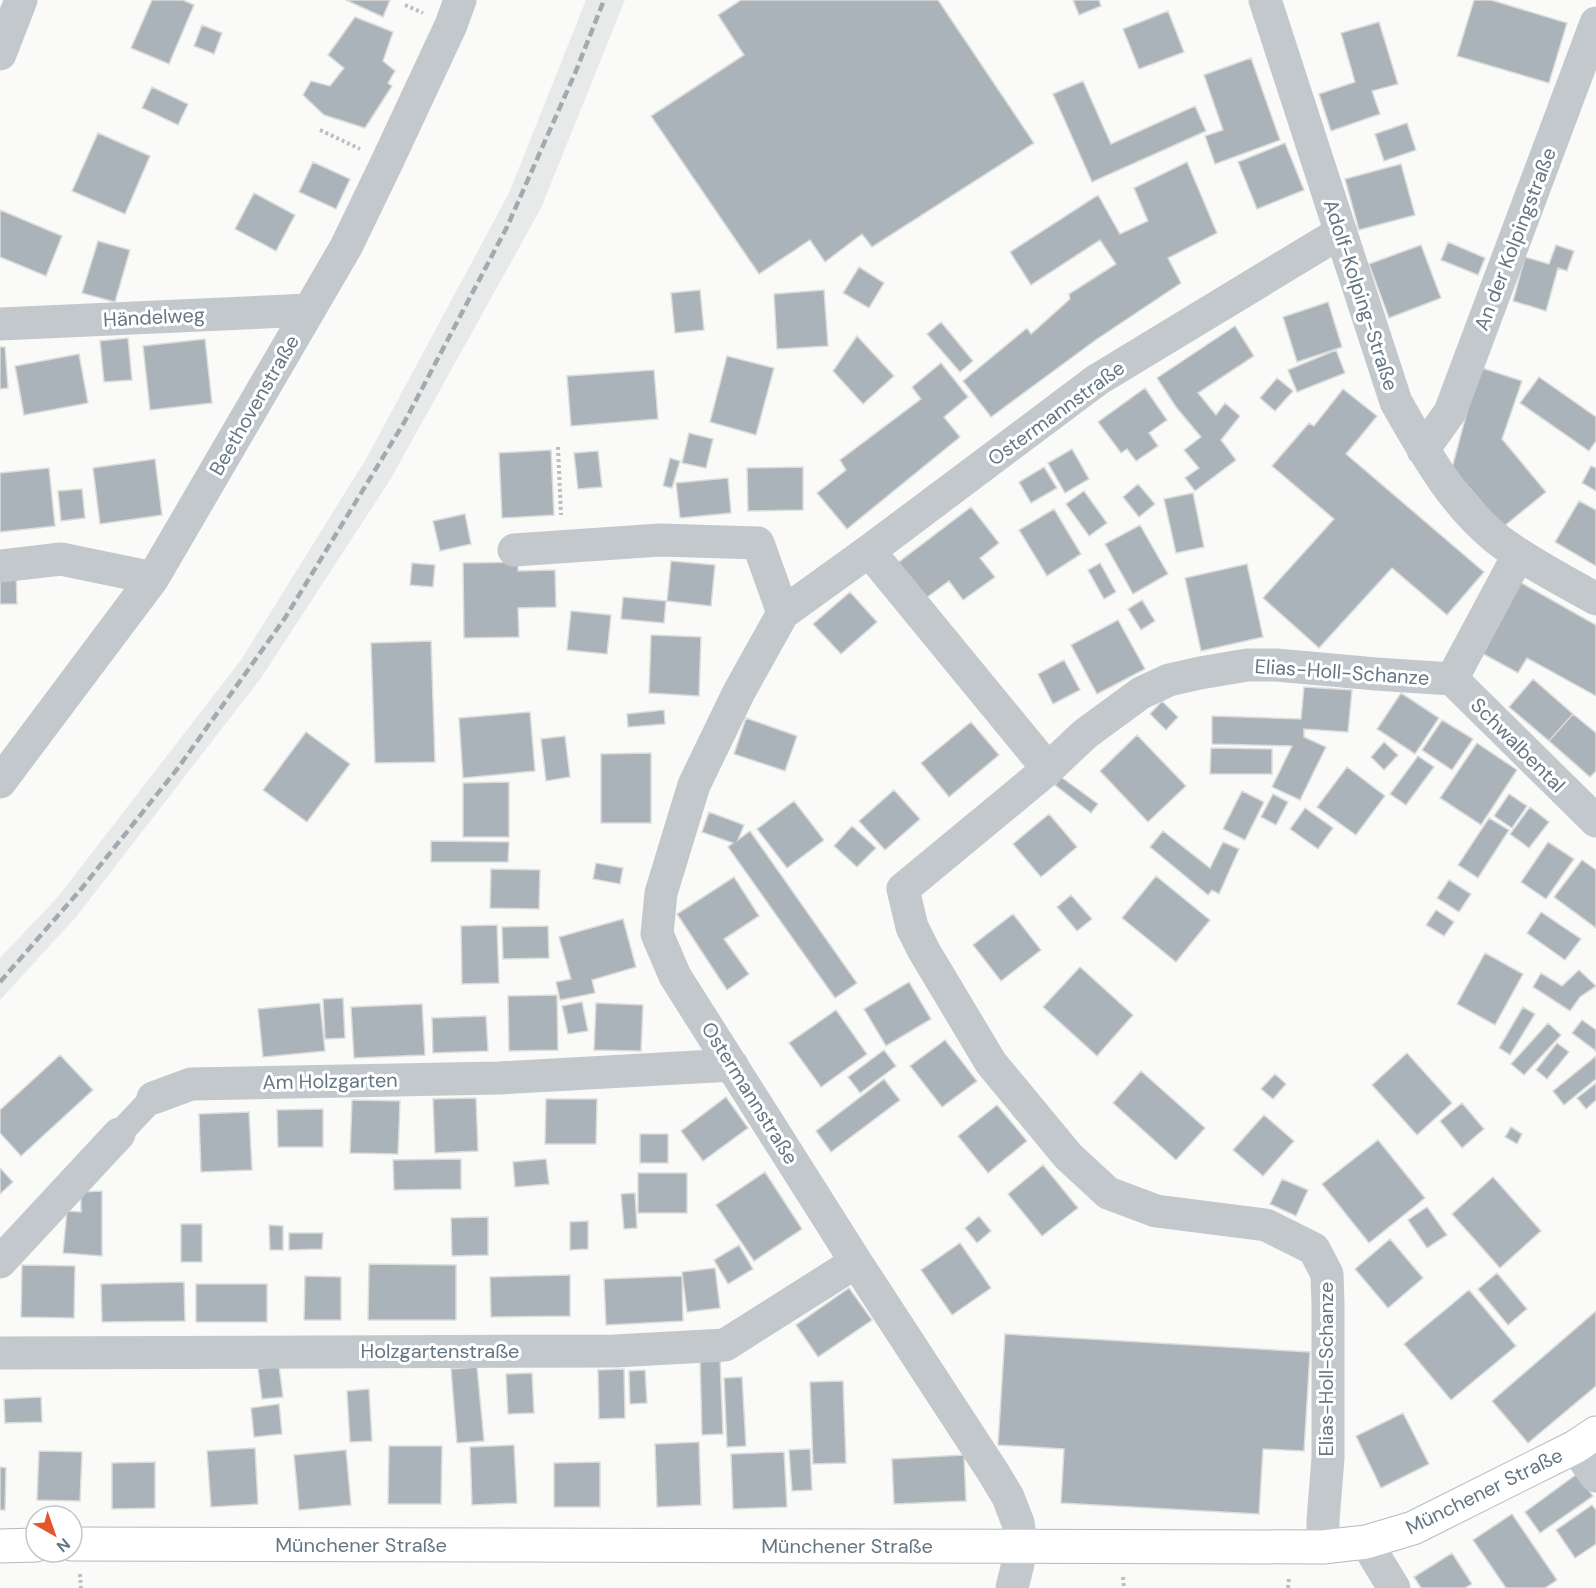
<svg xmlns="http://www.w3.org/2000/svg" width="1596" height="1588" font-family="'DM Sans',sans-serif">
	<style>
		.built { fill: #e8e9e9 }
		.building { fill: #aab3b9; stroke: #dcdcda; stroke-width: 1.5 }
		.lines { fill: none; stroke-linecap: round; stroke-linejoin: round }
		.secondary-casing { stroke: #b3babf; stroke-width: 35 }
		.path { stroke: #bbbfc2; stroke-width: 4; stroke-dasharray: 3 3; stroke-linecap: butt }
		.pedestrian { stroke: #c3c8cc; stroke-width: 26 }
		.minor { stroke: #c3c8cc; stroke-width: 33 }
		.tertiary { stroke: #c3c8cc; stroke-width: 33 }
		.secondary { stroke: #fff; stroke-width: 33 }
		.rail { stroke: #a2aab0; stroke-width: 4.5; stroke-dasharray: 9 4.5; stroke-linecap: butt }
		.labels { text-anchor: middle; stroke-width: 6; stroke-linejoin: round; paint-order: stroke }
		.street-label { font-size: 20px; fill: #657683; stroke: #fff }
	</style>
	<rect width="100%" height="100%" fill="#fafaf8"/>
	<path class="built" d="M586 0H625L541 208 390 480 261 678 76 917 0 1000V958L57 898 241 660 366 459 509 193Z"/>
	<path class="building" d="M152 0H183L194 5 169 64 131 48Z
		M346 0H390L383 17Z
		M741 0H938L1034 143 872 247 862 234 825 262 810 240 759 274 651 116 744 55 718 15Z
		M1073 0H1099L1101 6 1079 15Z
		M1474 0H1491L1567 23 1549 83 1457 56Z
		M1168 11 1184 52 1139 69 1123 29Z
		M355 17 393 32 383 61 395 71 388 83 392 86 365 128 324 115 303 95 311 81 330 86 344 68 328 55Z
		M1379 22 1398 84 1372 91 1380 114 1331 131 1319 94 1355 82 1341 33Z
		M202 25 222 33 214 54 194 46Z
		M1251 58 1280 140 1215 164 1205 136 1223 130 1204 75Z
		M1083 81 1111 144 1195 106 1206 131 1092 182 1053 94Z
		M152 87 188 104 178 125 142 108Z
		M1407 123 1416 150 1384 161 1375 134Z
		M98 133 150 156 125 214 72 191Z
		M1285 143 1304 190 1257 209 1238 162Z
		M313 162 350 179 336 209 299 192Z
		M1187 162 1217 233 1168 258 1181 283 1097 339 991 417 963 381 1027 328 1031 334 1070 299 1069 294 1116 264 1100 240 1031 285 1010 252 1098 195 1120 234 1148 221 1134 188Z
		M1401 164 1415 215 1359 230 1345 179Z
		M254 193 295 215 276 251 235 229Z
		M0 210 62 236 46 276 0 257Z
		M98 241 130 250 115 302 82 293Z
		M1448 242 1485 258 1478 275 1441 260Z
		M1421 245 1441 298 1389 318 1369 264Z
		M1556 245 1574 251 1567 271 1558 268 1546 311 1513 301 1525 257 1549 264Z
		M859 267 884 283 869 308 843 293Z
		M700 290 704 330 675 333 671 293Z
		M824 290 828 346 777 349 774 294Z
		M1328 302 1342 347 1297 362 1283 317Z
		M941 322 973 361 960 372 927 334Z
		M1235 326 1254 356 1198 393 1216 415 1225 403 1240 416 1221 440 1236 460 1195 491 1185 478 1199 468 1184 450 1201 437 1176 407 1157 378Z
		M857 336 894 376 863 404 833 371Z
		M128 338 132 380 104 382 100 341Z
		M205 339 212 403 150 410 143 346Z
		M0 347H5L8 388 0 389Z
		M1336 350 1345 373 1297 392 1288 370Z
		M79 354 88 403 24 415 15 366Z
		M727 356 774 368 756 435 710 422Z
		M941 363 968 397 944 417 960 437 847 529 817 493 846 470 840 460 921 399 912 387Z
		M1479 367 1522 381 1502 439 1546 492 1503 527 1452 468Z
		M654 370 658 419 571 426 567 376Z
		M1539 377 1596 417V441L1589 451 1520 403Z
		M1277 378 1293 391 1275 411 1260 398Z
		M1145 388 1167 420 1149 433 1158 446 1136 461 1127 449 1121 453 1098 422Z
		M1343 389 1377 416 1346 454 1484 572 1447 615 1392 568 1319 648 1263 598 1334 519 1272 466 1309 423 1314 426Z
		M689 433 713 439 706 468 682 463Z
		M1072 449 1089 479 1065 493 1048 463Z
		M551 450 554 515 502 518 499 453Z
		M598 451 602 487 578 489 574 453Z
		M670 458 680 461 672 488 663 486Z
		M155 459 162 515 100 524 93 468Z
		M1591 466 1596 468V491L1582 483Z
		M803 467V510L748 511 747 468Z
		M1044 467 1057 488 1031 503 1019 482Z
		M49 468 55 526 0 532V473Z
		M728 478 731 513 680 518 676 483Z
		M1138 484 1155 504 1139 517 1123 497Z
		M82 489 85 518 61 521 58 491Z
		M1084 491 1107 523 1089 536 1066 504Z
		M1193 493 1204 547 1176 553 1164 499Z
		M1579 501 1596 510V566L1555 542Z
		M971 507 999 543 980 558 995 577 963 600 949 581 922 601 895 565Z
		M1054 509 1081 554 1047 576 1019 530Z
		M465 514 471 544 440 551 433 521Z
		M1140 525 1168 574 1133 594 1105 544Z
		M671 561 715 565 711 606 667 601Z
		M518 562V571L555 570 556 607 518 608 519 637 464 638 463 563Z
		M412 563 435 565 433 587 410 585Z
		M1100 563 1116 592 1104 599 1088 570Z
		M1247 564 1263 637 1201 651 1185 578Z
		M16 570 17 604H0V571Z
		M1518 581 1596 625V696L1527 658 1518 673 1478 651Z
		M850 592 877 622 841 654 813 624Z
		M623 597 666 601 664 623 621 619Z
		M1142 600 1155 621 1141 630 1128 609Z
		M571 611 611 615 607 654 567 650Z
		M1118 620 1145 669 1097 694 1071 645Z
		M651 635 701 637 699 696 649 693Z
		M431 641 435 762 375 763 371 643Z
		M1064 660 1080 690 1053 704 1038 674Z
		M1533 679 1573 714 1549 741 1509 707Z
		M1304 687 1352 690 1348 732 1304 729V737L1326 747 1300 800 1272 787 1292 746 1212 744V716L1301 719Z
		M1401 693 1439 718 1415 754 1377 729Z
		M1162 701 1178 717 1166 730 1150 714Z
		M664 710 665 724 628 727 627 714Z
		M530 712 535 771 463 778 459 718Z
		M1573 714 1596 733V771L1590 777 1549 741Z
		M746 718 797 736 785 771 734 754Z
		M1442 720 1473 739 1452 770 1422 750Z
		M971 722 999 755 949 797 921 763Z
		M306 732 350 764 307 822 263 790Z
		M1137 735 1186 786 1148 822 1100 771Z
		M565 736 570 777 546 781 541 739Z
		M1384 742 1398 755 1384 770 1371 757Z
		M1477 743 1517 770 1481 825 1440 798Z
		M1211 748 1272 749V774H1210Z
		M651 753V823H601V754Z
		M1418 756 1434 767 1406 805 1390 794Z
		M1347 767 1385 796 1356 835 1317 807Z
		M1061 777 1098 804 1091 813 1055 785Z
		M509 782V837H463V783Z
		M894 790 920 819 885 850 859 821Z
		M1242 791 1264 802 1245 840 1223 829Z
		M1273 794 1288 802 1276 825 1261 817Z
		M1509 794 1527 806 1512 828 1494 816Z
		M794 801 824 840 787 868 757 829Z
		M1530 807 1549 822 1529 848 1510 834Z
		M1305 808 1333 828 1318 849 1290 829Z
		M709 812 744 825 738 840 750 831 857 983 835 998 728 847 733 843 702 832Z
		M1049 814 1077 847 1041 877 1013 844Z
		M1489 818 1509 830 1478 878 1458 865Z
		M852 826 876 848 857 867 834 846Z
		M1163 831 1210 868 1223 842 1239 849 1219 894 1212 890 1208 895 1150 847Z
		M431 841 509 842 508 862H431Z
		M1548 842 1574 859 1546 899 1521 882Z
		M1582 860 1596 870V928L1554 897Z
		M596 863 623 868 620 884 593 879Z
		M491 869 540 870 539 909 490 908Z
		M1156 876 1210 920 1176 962 1122 918Z
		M734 877 759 916 724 939 749 974 727 990 677 914Z
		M1449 880 1471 894 1459 912 1437 898Z
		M1071 895 1092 919 1077 931 1057 907Z
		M1436 910 1454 922 1444 936 1426 925Z
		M1541 912 1581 939 1565 960 1527 933Z
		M1013 914 1041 950 1001 981 973 945Z
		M623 919 636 967 592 980 595 993 560 1000 556 982 571 979 559 937Z
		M497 925 499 983 462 984 461 926Z
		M548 926 549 958 503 959 502 927Z
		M1485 953 1523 974 1495 1025 1457 1004Z
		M1080 967 1133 1015 1097 1056 1043 1007Z
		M1579 970 1596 986 1580 997 1570 1011 1533 987 1541 973 1562 986Z
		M909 982 931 1019 886 1046 864 1009Z
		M557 995 558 1050 509 1051 508 996Z
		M343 998 345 1038 325 1039 323 999Z
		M582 1002 588 1031 568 1034 562 1006Z
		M320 1003 325 1051 263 1057 258 1009Z
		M596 1003 643 1005 641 1051 594 1050Z
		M422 1004 425 1055 354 1058 351 1007Z
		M1523 1007 1535 1014 1510 1055 1499 1048Z
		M836 1010 867 1054 821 1087 789 1043Z
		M486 1016 488 1051 433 1053 432 1018Z
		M1582 1020 1596 1030V1051L1572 1033Z
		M1548 1023 1561 1035 1524 1075 1511 1064Z
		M945 1040 977 1081 942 1107 910 1066Z
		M1557 1043 1569 1052 1547 1079 1536 1070Z
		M884 1050 896 1066 860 1093 848 1077Z
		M1407 1053 1452 1103 1417 1135 1372 1085Z
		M60 1055 93 1090 21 1156 0 1133V1110Z
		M1596 1056V1079L1564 1105 1553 1091Z
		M1141 1071 1205 1128 1176 1160 1113 1103Z
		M1275 1074 1286 1084 1273 1099 1261 1089Z
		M884 1079 900 1100 831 1152 816 1131Z
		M1596 1083V1100L1586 1109 1577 1098Z
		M726 1097 748 1128 703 1161 681 1131Z
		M476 1098 478 1151 435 1153 433 1099Z
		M546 1099H597L596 1144H545Z
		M352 1100 400 1101 398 1154 350 1153Z
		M1462 1103 1484 1129 1462 1148 1440 1121Z
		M997 1105 1027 1141 988 1173 958 1136Z
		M323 1109V1147H278L277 1110Z
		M249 1112 252 1170 201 1172 199 1114Z
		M1264 1115 1294 1141 1263 1176 1233 1150Z
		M1511 1127 1522 1134 1517 1144 1505 1137Z
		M640 1134H668V1163H640Z
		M1378 1140 1425 1198 1369 1243 1322 1184Z
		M461 1159V1189L394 1190 393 1160Z
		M546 1159 549 1184 515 1187 513 1162Z
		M1043 1165 1078 1208 1042 1236 1008 1194Z
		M0 1168 13 1182 0 1194Z
		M765 1172 802 1229 754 1261 716 1205Z
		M638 1173H687V1213H638Z
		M1493 1177 1541 1231 1500 1268 1452 1214Z
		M1282 1179 1308 1190 1296 1216 1270 1204Z
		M102 1191V1256L63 1253 67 1211 81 1212V1192Z
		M635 1193 637 1228 624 1229 621 1194Z
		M1427 1207 1447 1235 1427 1248 1408 1220Z
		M979 1216 991 1231 977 1243 965 1228Z
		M488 1217V1255L452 1256 451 1218Z
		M588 1221V1249L570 1250V1222Z
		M181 1224H202V1262H181Z
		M269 1225 283 1226V1250H270Z
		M289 1233H323L322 1249 289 1250Z
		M1390 1239 1423 1278 1388 1308 1355 1269Z
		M960 1243 991 1288 952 1315 921 1270Z
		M739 1245 753 1269 728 1284 714 1260Z
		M369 1264 456 1265V1320H368Z
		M22 1265 75 1266 74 1318 21 1317Z
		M715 1268 720 1308 687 1312 682 1272Z
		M1497 1273 1527 1309 1508 1325 1478 1289Z
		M570 1275V1316L491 1317 490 1277Z
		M305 1276 341 1277V1320H304Z
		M682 1276 683 1321 606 1325 604 1279Z
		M184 1282 185 1321 102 1322 101 1284Z
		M196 1284H267V1322H196Z
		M849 1288 872 1320 818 1357 796 1325Z
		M1469 1290 1516 1346 1451 1400 1404 1344Z
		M1596 1311V1386L1528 1443 1492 1401Z
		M1005 1334 1310 1352 1304 1451 1263 1449 1259 1514 1061 1503 1064 1449 998 1445Z
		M720 1358 723 1434 702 1435 700 1359Z
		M279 1366 283 1397 262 1399 258 1369Z
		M477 1367 484 1441 457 1443 451 1369Z
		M624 1369 625 1418 599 1419 598 1370Z
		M645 1370 647 1403 630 1404 629 1371Z
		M532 1373 534 1413 508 1414 506 1374Z
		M742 1377 746 1446 727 1447 724 1378Z
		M843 1381 846 1463 813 1464 810 1382Z
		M369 1389 372 1441 350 1442 347 1391Z
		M41 1397 42 1422 5 1423 4 1399Z
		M279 1404 282 1434 254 1437 251 1408Z
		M1403 1413 1429 1464 1381 1488 1356 1436Z
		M699 1442 701 1505 657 1507 655 1444Z
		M514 1445 517 1503 472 1505 470 1447Z
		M389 1446H442L441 1504H388Z
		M255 1448 258 1504 211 1507 207 1451Z
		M810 1449 812 1490 792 1491 789 1450Z
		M346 1450 351 1505 299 1510 294 1455Z
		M39 1451 82 1452 80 1501 37 1500Z
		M784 1452 787 1507 733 1509 731 1454Z
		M964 1455 966 1501 894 1504 892 1459Z
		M155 1462V1508L112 1509V1463Z
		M600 1462V1507H554V1463Z
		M0 1467 6 1468 5 1510H0Z
		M1577 1474 1593 1496 1540 1533 1525 1512Z
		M1592 1505 1596 1510V1544L1575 1558 1556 1530Z
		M1512 1514 1557 1580 1545 1588H1506L1473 1540Z
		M1452 1553 1472 1584 1465 1588H1421L1414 1577Z"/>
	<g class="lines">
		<g class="secondary-casing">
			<path id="secondary" d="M72 1544 1323 1547 1366 1542 1413 1528 1575 1447 1596 1433
				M0 1546 36 1545"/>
		</g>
		<path class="path" d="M405 5 423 13
			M320 130 360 149
			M558 447 561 515
			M80 1574 81 1588
			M1123 1577 1124 1588
			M1288 1588 1289 1578"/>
		<path class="pedestrian" d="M119 1134 153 1098"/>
		<path class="minor" d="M1265 0 1396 402C1424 451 1452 503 1497 539 1527 562 1563 580 1596 599
			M0 54 21 0
			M0 324 309 310
			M1423 450 1450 412 1596 23
			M514 550 660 540 758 543 783 613
			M869 551 1048 769
			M0 566 61 559 153 578
			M1452 679 1596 821
			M1452 679 1519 554
			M0 782 153 578 346 247 387 162 451 25 460 0
			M153 1098 191 1084 499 1078 732 1065
			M0 1262 119 1134
			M0 1353 615 1351 725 1345 856 1262
			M1575 1447 1596 1476
			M1366 1542 1394 1588
			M1022 1547 1018 1523 1008 1497 993 1472 856 1262 675 976 657 934 661 893 694 785 739 692 783 613 869 551 1097 380 1341 232
			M1323 1547V1520L1328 1458V1304L1327 1274 1314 1249 1266 1225 1156 1211 1108 1193 1068 1156 991 1063 924 951 912 927 903 889 1048 769 1085 734 1141 693 1169 680 1200 673 1247 665H1276L1376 674 1452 679"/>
		<path class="tertiary" d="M1012 1588 1022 1547"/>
		<use href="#secondary" class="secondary"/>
		<path class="rail" d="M0 982 82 888 178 768 285 618 405 421 507 227 576 71 604 0"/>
	</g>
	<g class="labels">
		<g class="street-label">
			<text transform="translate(1515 239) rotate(-69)" y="7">An der Kolpingstraße</text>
			<text transform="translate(1361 295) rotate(72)" y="7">Adolf-Kolping-Straße</text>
			<text transform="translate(154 317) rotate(-3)" y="7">Händelweg</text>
			<text transform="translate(254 405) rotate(-60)" y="7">Beethovenstraße</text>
			<text transform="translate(1056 413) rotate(-36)" y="7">Ostermannstraße</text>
			<text transform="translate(1342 672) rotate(4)" y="7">Elias-Holl-Schanze</text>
			<text transform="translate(1518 745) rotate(45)" y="7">Schwalbental</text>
			<text transform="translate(330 1081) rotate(-1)" y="7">Am Holzgarten</text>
			<text transform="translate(750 1093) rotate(58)" y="7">Ostermannstraße</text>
			<text x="440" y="1358">Holzgartenstraße</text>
			<text transform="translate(1326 1369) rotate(-90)" y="7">Elias-Holl-Schanze</text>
			<text transform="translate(1484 1491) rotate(-26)" y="7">Münchener Straße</text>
			<text x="361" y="1552">Münchener Straße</text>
			<text x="847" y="1553">Münchener Straße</text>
		</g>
	</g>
	<g transform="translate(54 1534) rotate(140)"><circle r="28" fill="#ffffff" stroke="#c1c8cd" stroke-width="1.5"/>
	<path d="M0-4.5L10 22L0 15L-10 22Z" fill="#e4572e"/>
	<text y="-9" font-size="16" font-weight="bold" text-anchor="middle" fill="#657683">N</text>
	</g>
</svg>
